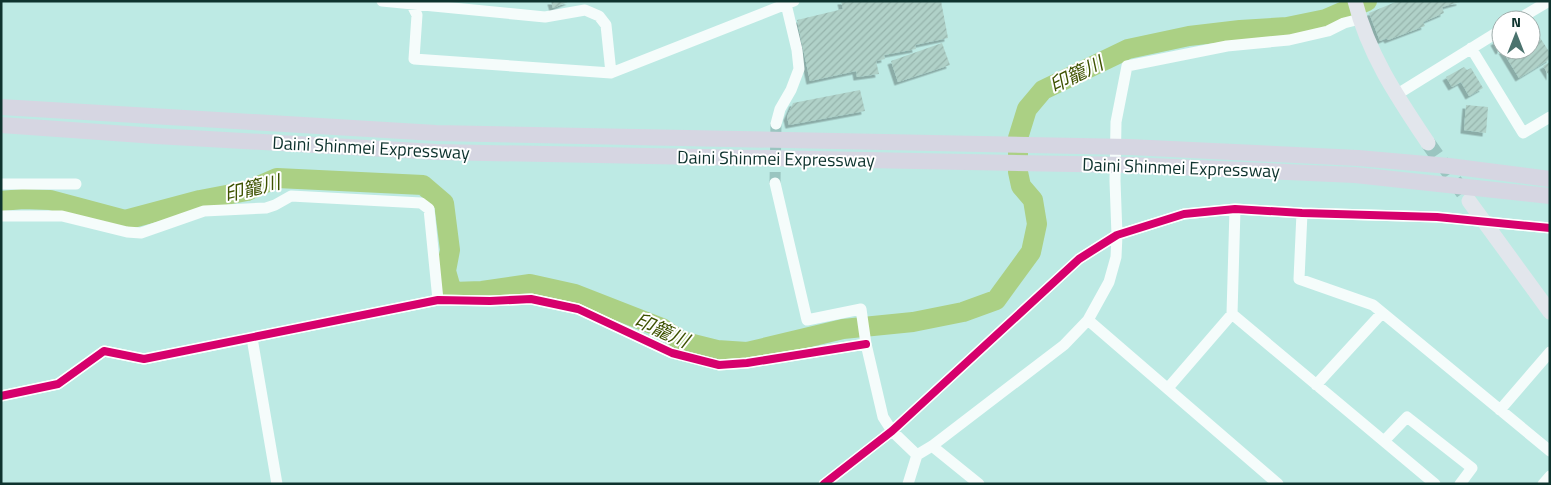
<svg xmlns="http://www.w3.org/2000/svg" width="1551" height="485" font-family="'Titillium Web','Noto Sans JP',sans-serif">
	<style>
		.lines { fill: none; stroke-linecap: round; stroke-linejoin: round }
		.river { stroke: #abd084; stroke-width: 20 }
		.building { fill: url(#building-hatch); filter: url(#shadow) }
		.minor-tunnel { stroke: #9ac5c0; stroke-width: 11; stroke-dasharray: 11 5.5; stroke-linecap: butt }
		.major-tunnel { stroke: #9ac5c0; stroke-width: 15; stroke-dasharray: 15 8; stroke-linecap: butt }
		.minor { stroke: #f5fcfb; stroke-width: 11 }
		.major { stroke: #e2e6ec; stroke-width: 15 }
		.highway { stroke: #d6d6e2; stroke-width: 16 }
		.cycleway-casing { stroke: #fff; stroke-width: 11 }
		.cycleway { stroke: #d6006c; stroke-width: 8 }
		.labels { text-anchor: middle; stroke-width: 4; stroke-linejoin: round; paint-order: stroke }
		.street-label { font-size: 18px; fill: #0e332e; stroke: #fff }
		.water-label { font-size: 19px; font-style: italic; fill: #3e5200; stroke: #fff }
	</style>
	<defs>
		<pattern id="building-hatch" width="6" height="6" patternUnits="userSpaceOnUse" patternTransform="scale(1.25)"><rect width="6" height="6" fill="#b0d1c8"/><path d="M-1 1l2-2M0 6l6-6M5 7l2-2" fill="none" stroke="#96b4ac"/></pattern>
		<filter id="shadow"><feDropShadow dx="-3.5" dy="3.5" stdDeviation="0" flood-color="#0004"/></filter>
	</defs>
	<rect width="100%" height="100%" fill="#bdeae4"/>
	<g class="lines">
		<path class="river" d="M1 201 23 199 50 200 125 220 200 200 247 191 277 178 423 185 444 203 450 250 446 271 452 292 482 291 530 284 575 294 662 328 681 341 717 350 747 352 843 329 913 322 963 312 996 300 1031 252 1037 224 1033 200 1021 186 1018 172V138L1027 109 1043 90 1128 49 1189 36 1240 30 1287 27 1326 19 1367 1"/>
	</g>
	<path class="building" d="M551 1H570L553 8Z
		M841 1H941L948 38 915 45 916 49 884 55 885 59 876 61 879 74 857 77 856 71 810 81 797 20 843 9Z
		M1398 1H1460V2L1442 7 1444 13 1423 22 1425 26 1388 40 1387 38 1380 41 1369 13Z
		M1531 20 1536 29 1535 30 1550 53V59L1519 78 1502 50H1531Z
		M1501 38V50L1499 51 1494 42Z
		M942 43 950 65 898 82 891 61Z
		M1550 62V77L1543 66Z
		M1464 67 1467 70 1471 68 1483 88 1469 96 1461 82 1452 87 1446 77Z
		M860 90 865 111 789 125 787 117 793 103Z
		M1466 105 1488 107 1486 133 1464 130Z"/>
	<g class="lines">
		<path class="minor-tunnel" d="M775 183 776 124"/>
		<path class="major-tunnel" d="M1428 143 1464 194"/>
		<path class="minor" d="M382 1 545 17 585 10 599 16 606 25 611 73
			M410 1 417 15 414 59 611 73 794 1
			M1517 20 1549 1
			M1471 48 1523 133 1550 117
			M1396 95 1501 30
			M776 124 780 109 791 90 799 69 797 50 786 4
			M775 183 807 320 861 309 866 344 883 417 892 431 917 455
			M1 184H76
			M1235 209 1232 314 1435 484
			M1302 213 1299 279 1373 305 1550 451
			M1 216H62L127 232 141 233 204 211 266 208 275 205 291 196 421 203 429 209 438 300
			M1088 320 1278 484
			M252 338 277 484
			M1316 385 1382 313
			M1168 388 1232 314
			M1 396 58 384 104 351 144 359 438 300 490 301 531 299 578 309 672 353 719 365 747 363 866 344
			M1500 410 1550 352
			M1384 441 1407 417 1472 468 1460 484
			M932 446 979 484
			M824 484 892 431 1079 259 1117 235 1184 214 1235 209 1302 213 1437 217 1550 228
			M908 484 917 455 932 446 1064 345 1088 320 1109 282 1116 257 1117 235 1115 181 1116 122 1127 66 1227 46 1289 40 1328 31 1344 23 1360 19
			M1543 484 1550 476"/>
		<path class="major" d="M1355 1C1368 54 1398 98 1428 143
			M1469 201 1550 312"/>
		<path class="highway" d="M1 107 436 133 1129 147 1358 158 1449 166 1550 179
			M1 125 156 136 436 152 1129 165 1355 175 1550 196"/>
		<g class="cycleway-casing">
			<path id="cycleway" d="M1 396 58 384 104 351 144 359 438 300 490 301 531 299 578 309 672 353 719 365 747 363 866 344
				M824 484 892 431 1079 259 1117 235 1184 214 1235 209 1302 213 1437 217 1550 228"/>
		</g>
		<use href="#cycleway" class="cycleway"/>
	</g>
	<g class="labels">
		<g class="street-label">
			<text transform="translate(371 148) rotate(3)" y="6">Daini Shinmei Expressway</text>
			<text transform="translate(776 159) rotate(1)" y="6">Daini Shinmei Expressway</text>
			<text transform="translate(1181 168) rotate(2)" y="6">Daini Shinmei Expressway</text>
		</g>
		<g class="water-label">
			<text transform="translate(1076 74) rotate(-26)" y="7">印籠川</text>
			<text transform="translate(252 188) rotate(-14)" y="7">印籠川</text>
			<text transform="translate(662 330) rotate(24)" y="7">印籠川</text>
		</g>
	</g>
	<rect width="1551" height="485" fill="none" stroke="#0e332e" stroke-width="5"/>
	<g transform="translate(1516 35)"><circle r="24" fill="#ffffff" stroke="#9fadab"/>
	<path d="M0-4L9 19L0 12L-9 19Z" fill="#4b736e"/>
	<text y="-8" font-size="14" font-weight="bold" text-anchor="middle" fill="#0e332e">N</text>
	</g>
</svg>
